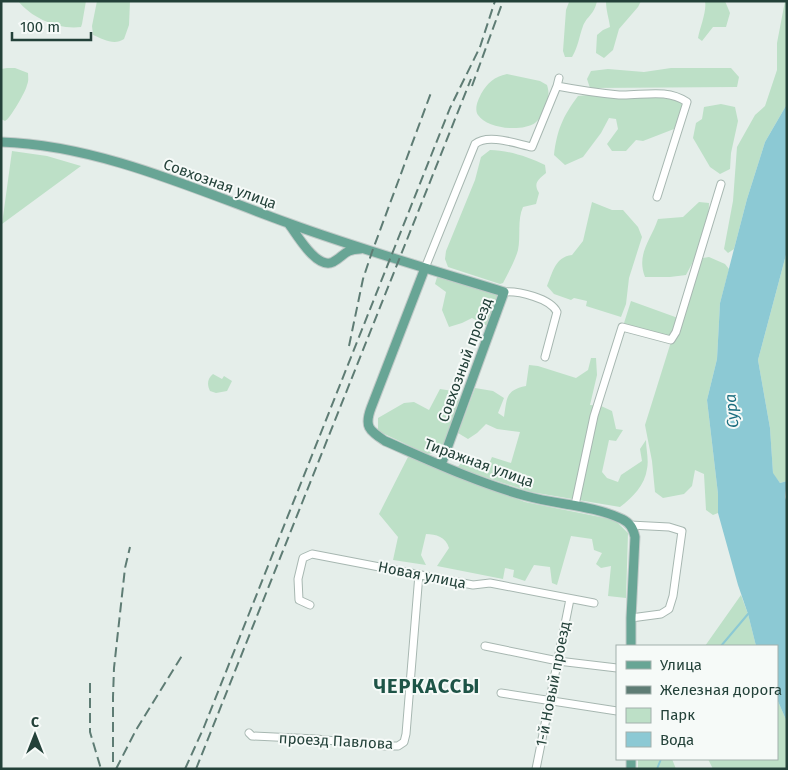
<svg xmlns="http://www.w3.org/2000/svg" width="788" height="770" font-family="'Fira Sans',sans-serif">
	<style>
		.green { fill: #bde0c7 }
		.water { fill: #8cc9d4 }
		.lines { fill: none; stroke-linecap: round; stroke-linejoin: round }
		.stream { stroke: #8cc9d4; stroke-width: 2 }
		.minor-casing { stroke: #a7b7b1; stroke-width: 9 }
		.major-casing { stroke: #c1cac8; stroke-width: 11 }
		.minor { stroke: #fff; stroke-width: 7 }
		.major { stroke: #68a595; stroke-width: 9 }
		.rail { stroke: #5e7c74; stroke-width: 2; stroke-dasharray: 10 5; stroke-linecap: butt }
		.labels { text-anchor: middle; stroke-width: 4; stroke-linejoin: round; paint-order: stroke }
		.street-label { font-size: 15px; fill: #234139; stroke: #f6faf8 }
		.water-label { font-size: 16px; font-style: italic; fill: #1b6e7f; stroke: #f6faf8 }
		.district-label { font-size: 20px; font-weight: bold; letter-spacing: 1px; fill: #1e5447; stroke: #f6faf8 }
	</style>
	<rect width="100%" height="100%" fill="#e5eeea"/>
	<path class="green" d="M18 1H86L82 24 81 27C58 30 32 18 18 1Z
		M97 1H130L129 25 124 39C114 46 103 39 93 35L92 26Z
		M572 1H597C594 15 587 16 583 26 579 37 578 47 572 57H565L563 51 566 10 569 2Z
		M606 1H641L638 7 619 29 613 50 604 58 596 53 597 35 603 30 610 27C609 18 606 11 606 1Z
		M705 1H725L730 13 726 27H713L702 41 698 38C700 27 707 11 705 1Z
		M785 1H787V104L765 142 747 199 734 249 728 253 724 249 733 201 737 147 755 115 765 106 777 70V43Z
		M7 68H15L28 73C28 77 29 80 27 85 26 91 10 119 5 121L1 119V69Z
		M671 68H731L739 77 737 87 590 88 587 79 591 71 608 69 644 72Z
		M507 74 540 81 547 85C550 94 548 99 545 107 543 113 540 119 535 123 522 132 487 129 478 115 474 109 478 100 481 94 488 82 494 77 507 74Z
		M588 95H643L681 101 683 109 674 129 643 141 636 140 626 151H612L607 144 618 129 616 119 609 118 601 133 583 157 565 165 554 155C557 130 563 116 578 96Z
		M721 104 735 107 738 121 731 153 730 169 720 174 710 167 693 138 696 123 702 119 704 107Z
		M490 150C508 150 529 157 545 165L546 173C538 180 533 183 539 193L536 204 523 207C517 220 521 236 518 250 515 261 508 273 503 283L500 284 448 267 445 259 446 251 475 180 481 157Z
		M12 151 47 156 81 166 2 224Z
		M592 202 612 210H623L638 227 642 237 629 278 626 304 621 317 586 306 587 301 574 298 571 300 554 294 547 286C553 272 555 257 572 255L583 241Z
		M699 202 709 203C709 228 698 253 686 275L670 277H645C636 254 651 240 658 219L683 217Z
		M787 251V481L780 483 773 474 770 428 758 360Z
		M709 257 725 264 729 269 720 303 717 359 707 400 718 494V513L713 515 706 510 704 474 695 470 692 486 684 494 663 498 655 492 652 461 645 425 670 345 679 332 691 285 703 258Z
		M438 274 497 293 499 303 489 327 472 318 462 323 449 327 442 310 446 292 435 284Z
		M631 301 678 318 671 338 627 326 624 323Z
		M591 358H596L597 375 590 405 601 406 612 411 616 429 623 430 616 441 609 440 602 472 607 478 618 482 621 475 642 461 640 449 646 440C646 449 649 460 647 469 645 485 632 498 620 507L531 492 457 468 462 462 488 466 492 457 511 463 520 432 497 429 486 424 477 433 468 439 458 433 475 388 493 391 504 398 498 413 504 417C507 399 505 390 526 386L529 365 538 366 576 378 588 370Z
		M213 374 222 379 224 376 232 381 227 391 216 393 210 391C207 385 207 379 213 374Z
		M440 389 453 391 462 404 441 452 427 454 378 431V418L404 403 414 402 429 410Z
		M409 455 488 488 525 502 615 520 628 533 626 598 608 596 611 566 601 568 596 564 602 553 594 550 592 539 571 536 557 585 552 583 550 567 534 565 525 581 513 577 514 570 505 568 503 579 437 566 449 548C446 537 436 534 426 534L421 555 426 565 393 560 398 537 379 514Z
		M741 595 748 614 756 646H705Z
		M777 699 787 722V769H713L708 759H777Z
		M638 759H672L676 769H638Z"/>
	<path class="water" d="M787 104V251L758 360 770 428 773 473 780 483 787 481 785 497 787 503V722L777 699V646H756L748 614 738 585 718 513V494L707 400 717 359 720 303 747 199 765 142Z"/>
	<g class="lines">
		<path class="stream" d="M721 646 748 614
			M657 769 661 759"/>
		<g class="minor-casing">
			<path id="minor" d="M557 86C578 90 598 93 619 95 642 96 666 88 687 102L657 197
				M425 268 475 144C488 133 517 144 532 147L557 86 559 78
				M504 292C519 291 550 298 557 312L545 357
				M575 505 594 416 622 327 671 340 676 332 721 184
				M630 525 669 527 682 531 673 596 669 609 661 614 631 618
				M310 605 299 600 298 579 303 558 312 554 473 585 490 583 594 603
				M485 646 558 661 617 668
				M501 693 617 711
				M249 733 252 736 316 739 386 746H398L404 742 406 734 419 574
				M536 769 570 599"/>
		</g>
		<g class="major-casing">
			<path id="major" d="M1 142C99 145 197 190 288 223 359 249 432 270 504 292L441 465
				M289 224C297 235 317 270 333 262 344 256 345 249 360 249
				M425 268 371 408C364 427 369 430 385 441 431 461 478 483 526 496 558 505 592 505 622 519 630 523 633 528 635 537L631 618V646
				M631 769V759"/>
		</g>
		<use href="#minor" class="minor"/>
		<use href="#major" class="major"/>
		<path class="rail" d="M472 86 503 1
			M349 346 363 279 372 252 432 90
			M90 683V732L101 769
			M113 762V697L114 668 125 568 130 547
			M116 769 136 730 183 654
			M185 769 204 727 450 108 480 47 495 1
			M196 769 471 79"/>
	</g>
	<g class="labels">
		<g class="street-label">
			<text transform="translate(220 184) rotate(20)" y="5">Совхозная улица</text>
			<text transform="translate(465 360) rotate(-70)" y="5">Совхозный проезд</text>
			<text transform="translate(479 463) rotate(20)" y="5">Тиражная улица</text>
			<text transform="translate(422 575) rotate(11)" y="5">Новая улица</text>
			<text transform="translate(553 684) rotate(-79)" y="5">1-й Новый проезд</text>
			<text transform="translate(336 741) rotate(3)" y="5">проезд Павлова</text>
		</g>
		<g class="water-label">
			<text transform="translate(731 411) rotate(-95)" y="6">Сура</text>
		</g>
		<g class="district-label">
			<text x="427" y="693">ЧЕРКАССЫ</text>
		</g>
	</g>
	<rect width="788" height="770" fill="none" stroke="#234139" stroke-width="5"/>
	<rect x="616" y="645" width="162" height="115" fill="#f6faf8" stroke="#a2b0ac"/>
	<rect x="626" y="661" width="25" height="8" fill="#68a595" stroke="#a2b0ac"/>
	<text x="660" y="670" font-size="15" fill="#234139">Улица</text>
	<rect x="626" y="686" width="25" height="8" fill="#5e7c74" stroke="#a2b0ac"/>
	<text x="660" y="695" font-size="15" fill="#234139">Железная дорога</text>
	<rect x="626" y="708" width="25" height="15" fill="#bde0c7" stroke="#a2b0ac"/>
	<text x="660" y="720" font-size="15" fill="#234139">Парк</text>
	<rect x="626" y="732" width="25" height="15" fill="#8cc9d4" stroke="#a2b0ac"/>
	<text x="660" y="745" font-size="15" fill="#234139">Вода</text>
	<g transform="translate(35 735)" stroke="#f6faf8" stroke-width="4" paint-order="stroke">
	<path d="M0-4L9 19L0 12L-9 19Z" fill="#234139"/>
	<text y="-8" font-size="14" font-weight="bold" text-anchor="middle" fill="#234139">С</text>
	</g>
	<path d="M12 32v8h79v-8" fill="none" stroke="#234139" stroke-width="2.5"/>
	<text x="20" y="32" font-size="15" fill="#234139" stroke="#f6faf8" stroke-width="4" paint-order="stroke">100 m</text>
</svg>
